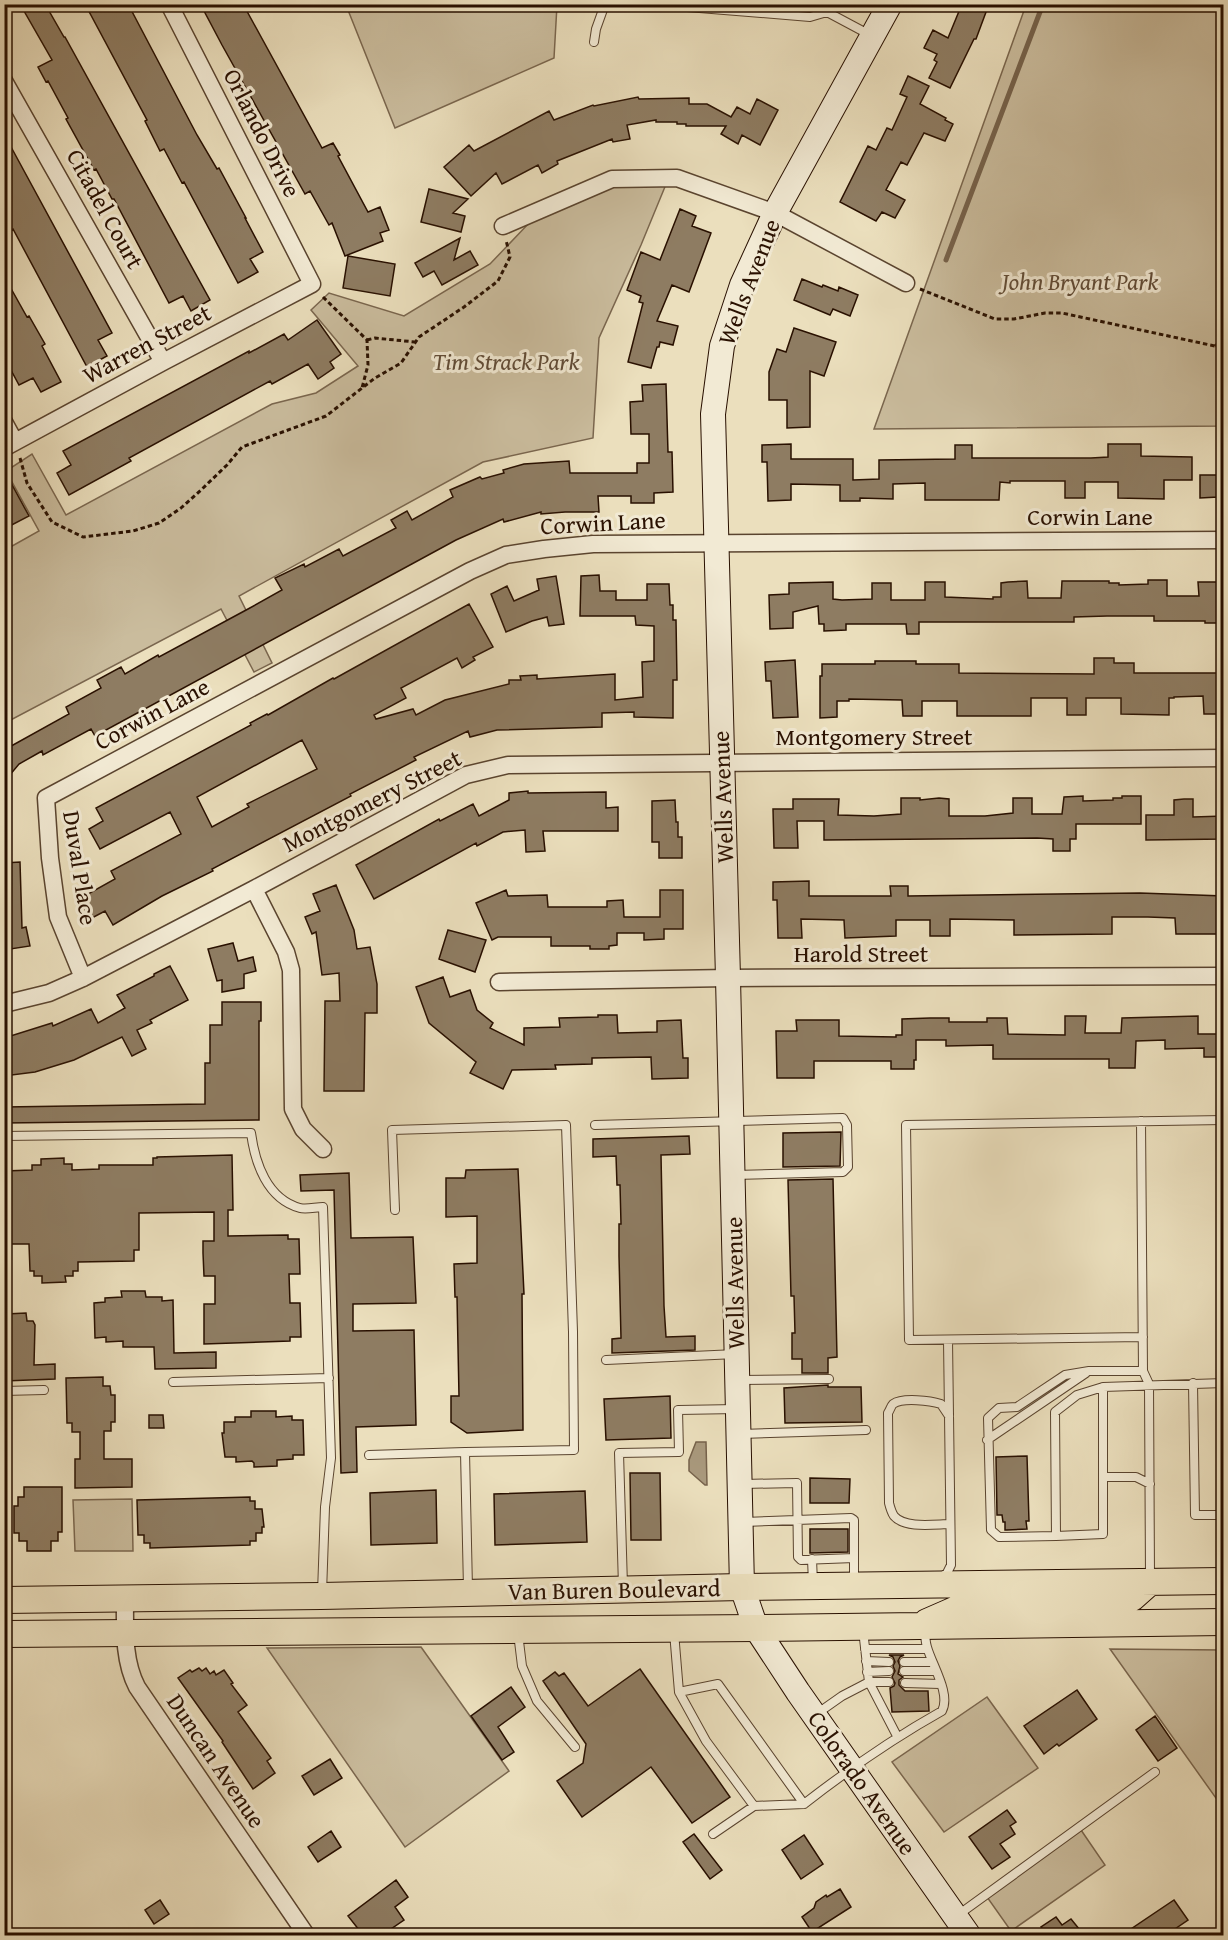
<svg xmlns="http://www.w3.org/2000/svg" width="1228" height="1940" font-family="'Gentium Book Plus',serif">
	<style>
		.green { fill: #cabc9d; stroke: #7a664e; stroke-width: 1.5 }
		.water { fill: #a9997d; stroke: #76624b; stroke-width: 1.5 }
		.lines { fill: none; stroke-linecap: round; stroke-linejoin: round }
		.stream { stroke: #76624b; stroke-width: 5 }
		.building { fill: #8e7c62; stroke: #291000; stroke-width: 1.5; fill-rule: evenodd }
		.lane-casing { stroke: #5a442f; stroke-width: 10 }
		.street-casing { stroke: #5a442f; stroke-width: 19 }
		.secondary-casing { stroke: #291000; stroke-width: 26 }
		.primary-casing { stroke: #291000; stroke-width: 28 }
		.path { stroke: #291000; stroke-width: 3; stroke-dasharray: 4.5 3; stroke-linecap: butt }
		.lane { stroke: #f2ead4; stroke-width: 8 }
		.street { stroke: #f2ead4; stroke-width: 16 }
		.secondary { stroke: #f2ead4; stroke-width: 24 }
		.primary { stroke: #ebdfbd; stroke-width: 26 }
		.labels { text-anchor: middle; stroke-width: 6; stroke-linejoin: round; paint-order: stroke }
		.street-label { font-size: 24px; fill: #291000; stroke: #f2ead4 }
		.park-label { font-size: 24px; font-style: italic; fill: #614c37; stroke: #f2ead4 }
	</style>
	<rect width="100%" height="100%" fill="#ebdfbd"/>
	<filter id="stains"><feTurbulence type="fractalNoise" baseFrequency=".00333" numOctaves="4"/><feColorMatrix values="0 0 0 0 .2 0 0 0 0 .09 0 0 0 0 .02 0 0 0 .5 -.17"/></filter>
	<radialGradient id="worn" r=".72"><stop offset=".6" stop-color="#630" stop-opacity="0"/><stop offset="1" stop-color="#630" stop-opacity=".3"/></radialGradient>
	<path class="green" d="M346 5H557L554 58 395 128Z
		M1026 5H1223V426L874 429Z
		M669 177 641 245 599 338 593 438 483 462 239 596 272 663 254 672 221 609 5 723V550L39 531 6 471 32 454 66 515 272 404 316 393 358 366 311 310 329 293 404 316 490 264 530 222 601 186Z
		M132 1499 133 1551H75L73 1500Z
		M421 1647 509 1771 405 1847 267 1648Z
		M1110 1649 1223 1650V1808Z
		M987 1697 1038 1768 944 1832 892 1762Z
		M1081 1830 1105 1865 1011 1931 987 1897Z"/>
	<path class="water" d="M696 1442H706L707 1485H705L689 1471V1460Z"/>
	<g class="lines">
		<path class="stream" d="M946 260 1043 4"/>
	</g>
	<path class="building" d="M20 4H45L64 37H65L210 300 191 311 183 296 169 303 114 199H112L96 169 94 170 66 119 68 118 48 81 46 82 38 67 52 60Z
		M85 4H128L197 135 217 169 219 168 246 218H245L263 252 250 259 258 272 238 283 184 182 182 183 164 149 160 151 145 121 147 120Z
		M212 4H243L322 148 333 143 340 155 338 156 368 212 380 207 389 230 380 233 383 241 345 256 332 223 329 225 310 191 305 194 222 45 203 9Z
		M962 4H989L976 39H974L950 88 929 78 937 62 934 60 937 54 924 48 933 30 948 38Z
		M908 76 929 86 920 104 946 118 945 120 953 124 945 141 924 133 907 165 901 162 886 190 905 200 895 218 882 212 876 221 840 202 868 146 876 150 887 128 892 130 907 97 900 94Z
		M638 97 639 99 689 98V104H707L731 117 737 107 750 114 757 99 778 110 760 145 742 135 738 144 721 134 726 126H686V124H677V122H656V120L627 125 630 139 613 142 612 139 557 161 558 164 542 173 538 165 502 184 496 173 471 196 444 167 469 145 474 151 549 111 554 120 593 105 594 106Z
		M4 134 112 333 98 340 107 356 87 367 13 229 4 234Z
		M429 189 468 199 453 213 465 216 461 232 421 222Z
		M680 209 696 216 692 226 711 233 689 292 672 285 657 321 678 326 673 345 660 342 659 347H657L651 368 628 362 643 303 639 302 641 296 627 290 630 282 641 252 660 260Z
		M460 238 454 260 470 251 478 265 442 285 434 271 423 277 415 263Z
		M348 256 395 264 390 296 343 288Z
		M4 276 27 317 29 316 45 344 42 346 61 382 41 392 33 378 19 385 4 357Z
		M802 279 822 287 823 285 838 291 839 287 858 295 850 316 833 309 830 315 794 300Z
		M317 320 341 354 330 362 334 368 318 379 308 364 272 384 270 381 129 458 131 461 69 495 57 473 71 465 63 451 249 351V353L284 334 288 340Z
		M794 328 836 342 824 376 810 371V427L787 428V400H769V372L777 349 786 352Z
		M666 384 668 452H672L673 492 654 493V503H631V496H598L599 512H565L541 514V512L504 522 503 519 456 540 95 736 91 729 43 755 42 751 19 764 4 782V750L69 714 66 707 101 688 97 680 121 667 125 674 158 655 159 657 248 609 282 590 275 578 304 564 305 567 339 549 343 556 396 528 391 520 407 511 412 520 453 497 450 490 480 477 482 479 504 473 503 470 524 464 569 461 570 473H637V463H649V434H631L630 402 643 401 642 385Z
		M791 444V459H853V480L879 479V460L955 459V445H972V458H1091L1108 457V444H1141V456L1192 457V480H1164V499L1118 498V482H1085V498H1065V481H1010V483L1000 482 999 500H925V483L893 484V499L860 498V501H840V485L791 484V500L768 501 767 462H762V445Z
		M4 470 29 516 4 529Z
		M1200 475H1224V488H1218V497L1200 498Z
		M599 575 600 591H616V600H647V584H669L670 605H673V620H676L677 680H673V718L634 717V712L602 713V727L497 730 470 737 468 731 414 757 416 760 350 794 351 796 212 869 213 871 162 896 113 925 105 911 90 919 79 899 115 879 111 871 181 834 170 812 100 849 89 829 103 821 96 808 251 725 250 723 267 714 268 715 333 678 334 679 469 604 493 647 473 657 475 660 462 668 457 658 401 688 406 698 374 715 376 719 413 709 416 715 445 700 509 684V680H521L520 676 537 675V679L615 674V700L643 697 642 662 654 661V626L636 625 635 616H580L581 576ZM302 740 317 769 247 804 249 807 212 827 197 797Z
		M556 576 564 624 549 626 547 617 532 621 506 632 491 594 507 586 514 601 539 590 537 579Z
		M1148 580H1167V596H1199L1198 582H1218V598L1224 597V623H1205V621H1154V616H1107L1074 617V622H919V634H907L906 624H846V630L824 631V624H819L818 606 793 612V628L770 629 769 595 789 594V583L833 582V599L842 600 872 599V583H891V600H925V582H945V597L993 599V597H1001V583L1008 582 1027 581 1028 598H1061L1062 581H1109V583H1119V585L1148 584Z
		M1094 658H1114V663H1134V673H1224L1223 714H1204L1203 696 1174 697V698H1169V715L1121 714V698H1086V715H1067V698H1031V716H957V701H922V716H903L902 700 849 699V701H837V717L820 718V676H822V664H875V661H916V664H959V673L1094 674Z
		M795 660 798 717 773 718 771 681H766L765 662Z
		M528 791V793L606 792V808L618 807V831H543L545 851 526 852 525 830 503 832 477 846 476 843 374 899 356 865 439 819 440 821 473 804 479 816 509 800V793Z
		M1083 796V801L1113 800V798H1122V796H1141V824H1076V839H1070V851H1053V839L1037 838 824 840V821H797L798 848H774L773 809H793V799H839L838 815 874 816 901 814V798H920V800L939 798 949 799V816H985L1013 813V798H1032V814H1062L1064 797Z
		M1184 799H1193V817L1224 816V839L1146 840V815H1174V800Z
		M675 800 676 822H678V837H682V858H659V842H652V801Z
		M20 862 22 928 26 927 30 946 4 950V863Z
		M809 881V896H891L890 886H908V896L1140 893 1224 896V934H1176L1175 918 1148 917H1112V934L1014 935V920L950 919V936H930V920H896V936L845 938 844 920 801 919 802 938H778L777 900H773V882Z
		M336 885 354 930 357 949 370 947 377 984V1013H365L364 1091H324L325 1001H340L339 973 322 975 316 932 312 934 305 917 320 911 313 894Z
		M506 890 508 896 547 895 548 907H607V901L623 900 624 917H660V890H683V929H664V939L644 940V933H617V945L609 946V949H590V946H551V937H498L492 940 476 903Z
		M448 930 486 940 475 972 439 959Z
		M233 943 238 961 253 957 256 971 244 974V988L222 992V980L217 981 208 949Z
		M170 966 188 1000 150 1020 152 1023 137 1030 146 1049 132 1056 122 1037 74 1060 35 1072 4 1076V1038L52 1023 53 1026 91 1009 98 1023 125 1008 117 995 154 976V974Z
		M443 977 450 997 470 990 477 1010 493 1023 490 1028 524 1045V1028L560 1027 559 1018 598 1017V1015H617L618 1033 657 1032V1021L681 1020 683 1058H688V1078L652 1079 651 1057 592 1058V1064L555 1065 556 1069 512 1070 503 1089 470 1073 476 1062 429 1023 416 987Z
		M222 1002H261V1021H259V1120L4 1123V1107L205 1104V1063H210V1025H222Z
		M1065 1016H1086L1085 1033H1121L1122 1018 1198 1016V1034H1224V1057H1204V1048L1165 1049V1040L1136 1041 1135 1068H1109V1059H993V1045L946 1046V1040H916V1060H914V1069H891V1061H814V1078H777L776 1031H797L796 1020H839V1036L896 1037V1035H902V1019L930 1018H949V1022H987V1018H1007L1008 1034 1065 1035Z
		M841 1132 840 1166 783 1167V1133Z
		M689 1136 690 1154 661 1155 664 1306 666 1337 695 1336V1350L612 1353V1339L621 1338 619 1256V1224H621L620 1185H617L616 1156 593 1157V1139Z
		M232 1155 233 1210H228V1236L288 1235V1239H299L300 1274H289L290 1303H300L301 1337H290V1341L204 1344V1304H215V1276H204L203 1253V1241H214V1212L139 1213V1250H134V1261L78 1262V1271H73V1276H65L66 1282 42 1283V1276H34V1271H30L29 1244H4V1171L32 1170V1165H41V1159L64 1158V1164H72V1170L99 1169V1165H153V1158H157V1157Z
		M518 1169 524 1294H522L523 1430 467 1433 451 1422V1396H459L457 1297H455L454 1264 477 1263V1216L446 1217V1178H465L466 1170Z
		M349 1173 351 1238 413 1237 416 1303 353 1304V1331L414 1330 416 1425 356 1427 357 1472 341 1473 334 1190 301 1191 300 1175Z
		M833 1179 837 1357 828 1358V1373H802V1359H792V1333H795L794 1296H791L788 1180Z
		M121 1291H145L146 1297H162V1301L173 1300 174 1353 216 1352V1368L155 1369 154 1347H123V1341L106 1342V1337L95 1338 94 1303 105 1302V1298L122 1297Z
		M26 1313 27 1321H33L35 1325 34 1365 55 1364V1379L4 1381V1319H7L6 1314Z
		M103 1377V1386H110L111 1395H115V1422H111V1431H104V1459H132V1487L75 1488V1459H80V1432H72V1423H67L66 1378Z
		M828 1385V1387H861L862 1422 785 1423 784 1388Z
		M670 1396 671 1438 606 1440 604 1399Z
		M251 1411H276V1417L292 1416V1420H303L304 1455H293V1459L277 1460V1466L254 1467V1463L252 1461 236 1462V1457H225L222 1433H224V1422H235V1417H251Z
		M149 1415H163L164 1428H149Z
		M1027 1456 1029 1521H1026L1027 1529 1007 1530H1005V1522H1003L1002 1515H997L996 1457Z
		M630 1473H660L661 1540H631Z
		M810 1478 850 1479 849 1503H810Z
		M24 1487H62V1532H58V1541H51V1551H27V1541H19V1533H14V1506H18V1497H24Z
		M436 1490 437 1543 371 1545 370 1493Z
		M585 1491 587 1542 495 1545 494 1494Z
		M250 1497V1501H255V1509H262L264 1527H262V1533H256V1541H250V1545L150 1548V1543H144V1535H138L137 1500Z
		M810 1529H848V1552L810 1553Z
		M889 1655H904L900 1657 898 1661 900 1666 898 1674 903 1677 899 1680V1685L905 1691H928L929 1711 892 1712 890 1688 894 1686 895 1683 892 1677 895 1671 893 1666 895 1662 893 1657Z
		M199 1668 202 1671 206 1668 210 1674 214 1671 216 1675 224 1670 233 1683 231 1684 247 1705 238 1712 271 1758 267 1761 275 1773 253 1789 222 1742 223 1741 178 1678 190 1670 192 1672Z
		M640 1669 730 1797 692 1823 651 1767 582 1817 557 1781 583 1763 586 1744 543 1681 555 1672 559 1676 564 1673 588 1706Z
		M511 1687 525 1707 498 1727 514 1752 502 1760 471 1716Z
		M1077 1690 1097 1719 1059 1746 1057 1744 1044 1754 1024 1726Z
		M1155 1716 1177 1748 1158 1761 1136 1730Z
		M330 1759 342 1778 314 1795 302 1776Z
		M1007 1810 1016 1822 1010 1826 1015 1834 1000 1844 1010 1857 992 1869 969 1837Z
		M331 1831 341 1847 318 1862 308 1847Z
		M694 1834 722 1870 710 1879 683 1842Z
		M804 1835 823 1864 801 1879 782 1850Z
		M396 1880 408 1897 395 1907 404 1920 382 1935H363L348 1916Z
		M840 1889 851 1907 812 1932 802 1917 814 1908 816 1902 826 1895 827 1897Z
		M160 1900 169 1914 154 1924 145 1910Z
		M1174 1900 1188 1920 1166 1935H1122Z
		M1056 1917 1062 1925 1071 1919 1084 1935H1047L1041 1927Z"/>
	<g class="lines">
		<g class="lane-casing">
			<path id="lane" d="M650 4 810 17 827 12
				M830 4 827 12 872 36
				M594 42 596 29 605 4
				M1141 1121 1143 1371 1149 1384 1150 1578
				M595 1125 843 1118 847 1125 848 1167 843 1172 735 1175
				M4 1136 251 1133C255 1163 267 1199 300 1208 306 1210 316 1207 323 1207L331 1458 325 1507 322 1593
				M395 1210 392 1130 566 1125 573 1332 574 1450 465 1452 468 1589
				M1143 1337 909 1340 906 1125 1224 1120
				M606 1360 736 1354
				M739 1380 829 1379
				M173 1382 329 1378
				M1193 1383 1195 1515H1224
				M1103 1387V1534L1056 1536 1055 1412 1077 1395 1103 1387 1224 1383
				M4 1391 44 1390
				M949 1416 941 1404C931 1401 903 1397 893 1404 891 1406 890 1410 888 1413L889 1503C890 1507 892 1513 894 1516 905 1529 936 1524 950 1524
				M741 1434 866 1430
				M987 1440 1086 1373
				M369 1455 465 1452
				M1103 1477H1136L1150 1484
				M743 1484 797 1483 798 1557 801 1560 854 1558V1582
				M744 1522 851 1518 854 1520V1558
				M1056 1536 999 1537 991 1530 988 1418 999 1408 1017 1407 1065 1375 1089 1371H1143
				M812 1559 813 1583
				M939 1579 947 1573 951 1565 948 1340
				M623 1586 619 1453 679 1452 678 1410 737 1409
				M863 1630 869 1682 897 1736
				M674 1632 679 1692 706 1741 754 1806 804 1804 718 1684 679 1692
				M518 1633 522 1666 537 1701 575 1747
				M865 1649H927
				M866 1661 889 1662
				M904 1662H932
				M904 1671H935
				M867 1672 889 1671
				M905 1683 940 1684
				M815 1715 842 1696 869 1682H889
				M804 1804C849 1769 892 1739 942 1711 951 1694 932 1665 927 1647 925 1641 925 1634 925 1627
				M713 1834 754 1806
				M958 1915 1155 1772"/>
		</g>
		<g class="street-casing">
			<path id="street" d="M4 81 163 362
				M503 226 612 179 677 178 775 213 906 283
				M4 422 15 442
				M4 448 163 362 312 284 169 4
				M254 889 286 952 291 970 293 1109 303 1129 323 1149
				M83 978 58 917 50 858 46 798 470 571 506 555 544 549 593 544 1224 540
				M499 982 728 978 1224 976
				M4 1004 49 993 83 978 254 889 466 775 508 765 1224 758
				M125 1599C125 1628 123 1660 137 1687L307 1936"/>
		</g>
		<g class="secondary-casing">
			<path id="secondary" d="M890 4 775 213 742 285 722 346 713 414 728 978 742 1587 756 1628 798 1692 969 1936"/>
		</g>
		<g class="primary-casing">
			<path id="primary" d="M4 1600 321 1596 742 1587 1224 1581
				M927 1622 966 1605 1110 1603 1132 1598 1150 1582
				M4 1634 756 1628 1224 1622"/>
		</g>
		<path class="path" d="M920 289 995 319H1014L1045 313H1062L1224 348
			M323 297 367 340 368 365 362 388
			M367 340 375 338 415 342
			M1215 346 1224 339
			M20 458 27 483 52 522 83 537 133 531 159 523 181 508 201 490 227 465 242 447 326 416 375 378 401 363 419 337 464 307 498 281 510 257 506 240"/>
		<use href="#lane" class="lane"/>
		<use href="#street" class="street"/>
		<use href="#secondary" class="secondary"/>
		<use href="#primary" class="primary"/>
	</g>
	<g class="labels">
		<g class="street-label">
			<text transform="translate(262 133) rotate(63)" y="8">Orlando Drive</text>
			<text transform="translate(105 209) rotate(61)" y="8">Citadel Court</text>
			<text transform="translate(749 282) rotate(-69)" y="8">Wells Avenue</text>
			<text transform="translate(147 344) rotate(-28)" y="8">Warren Street</text>
			<text x="1090" y="525">Corwin Lane</text>
			<text transform="translate(603 523) rotate(-3)" y="8">Corwin Lane</text>
			<text transform="translate(152 714) rotate(-28)" y="8">Corwin Lane</text>
			<text x="874" y="745">Montgomery Street</text>
			<text transform="translate(723 797) rotate(-92)" y="8">Wells Avenue</text>
			<text transform="translate(372 801) rotate(-27)" y="8">Montgomery Street</text>
			<text transform="translate(80 868) rotate(81)" y="8">Duval Place</text>
			<text x="861" y="962">Harold Street</text>
			<text transform="translate(735 1283) rotate(-91)" y="8">Wells Avenue</text>
			<text transform="translate(614 1590) rotate(-1)" y="8">Van Buren Boulevard</text>
			<text transform="translate(216 1761) rotate(56)" y="8">Duncan Avenue</text>
			<text transform="translate(862 1783) rotate(55)" y="8">Colorado Avenue</text>
		</g>
		<g class="park-label">
			<text x="1080" y="290">John Bryant Park</text>
			<text x="506" y="370">Tim Strack Park</text>
		</g>
	</g>
	<rect width="1228" height="1940" fill="none" stroke="#ebdfbd" stroke-width="24"/>
	<rect x="6" y="6" width="1216" height="1928" fill="none" stroke="#291000" stroke-width="3"/>
	<rect x="12" y="12" width="1204" height="1916" fill="none" stroke="#291000" stroke-width="1.5"/>
	<rect width="100%" height="100%" filter="url(#stains)"/>
	<rect width="100%" height="100%" fill="url(#worn)"/>
</svg>
